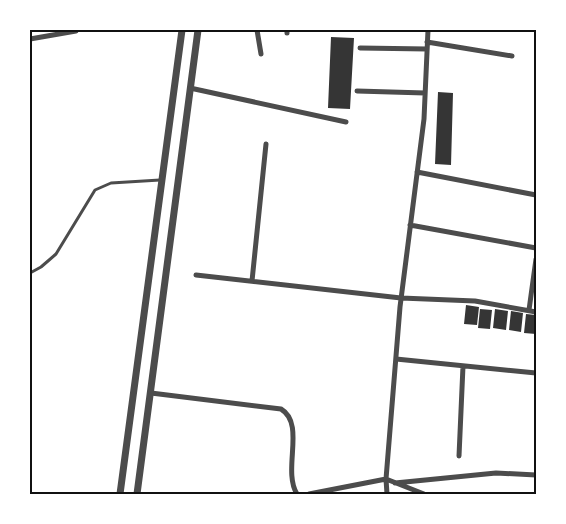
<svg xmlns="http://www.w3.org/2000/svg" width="566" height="524" font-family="Cabin,sans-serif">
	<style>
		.building { fill: #353535 }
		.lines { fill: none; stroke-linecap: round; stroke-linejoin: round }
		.service { stroke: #4c4c4c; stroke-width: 3 }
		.minor { stroke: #4c4c4c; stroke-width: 5 }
		.tertiary { stroke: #4c4c4c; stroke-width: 7 }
		.neatline { fill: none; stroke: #111; stroke-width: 2 }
	</style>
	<rect width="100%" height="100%" fill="#fff"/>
	<path class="building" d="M331 37 354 38 350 109 328 108Z
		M438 92 453 93 451 165 435 164Z
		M466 305 479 307 477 325 464 324Z
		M480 309 492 310 490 329 478 328Z
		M495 309 508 311 506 330 493 328Z
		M511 311 523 313 521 332 509 330Z
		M526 314 536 315V334L524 333Z"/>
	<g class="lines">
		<path class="service" d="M30 273 41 267 56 254 95 190 111 183 160 180"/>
		<path class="minor" d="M257 30 261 54
			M287 30V33
			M30 39 76 31
			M427 42 512 56
			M360 48 427 49
			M190 88 346 122
			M357 91 425 93
			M417 172 536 195
			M410 225 536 248
			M196 275 401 298 475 301 536 312
			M252 281 266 144
			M529 310 536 259
			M396 359 536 373
			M151 393 281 409C306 424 282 470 297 494
			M459 456 463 366
			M395 483 496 473 536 475
			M309 494 386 479 400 307 424 119 428 30
			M387 494 386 479 424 494"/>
		<path class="tertiary" d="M120 494 182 30
			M137 494 198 30"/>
	</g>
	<rect width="566" height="524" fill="none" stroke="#ffffff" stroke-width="62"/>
	<rect x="31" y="31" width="504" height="462" class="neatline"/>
</svg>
